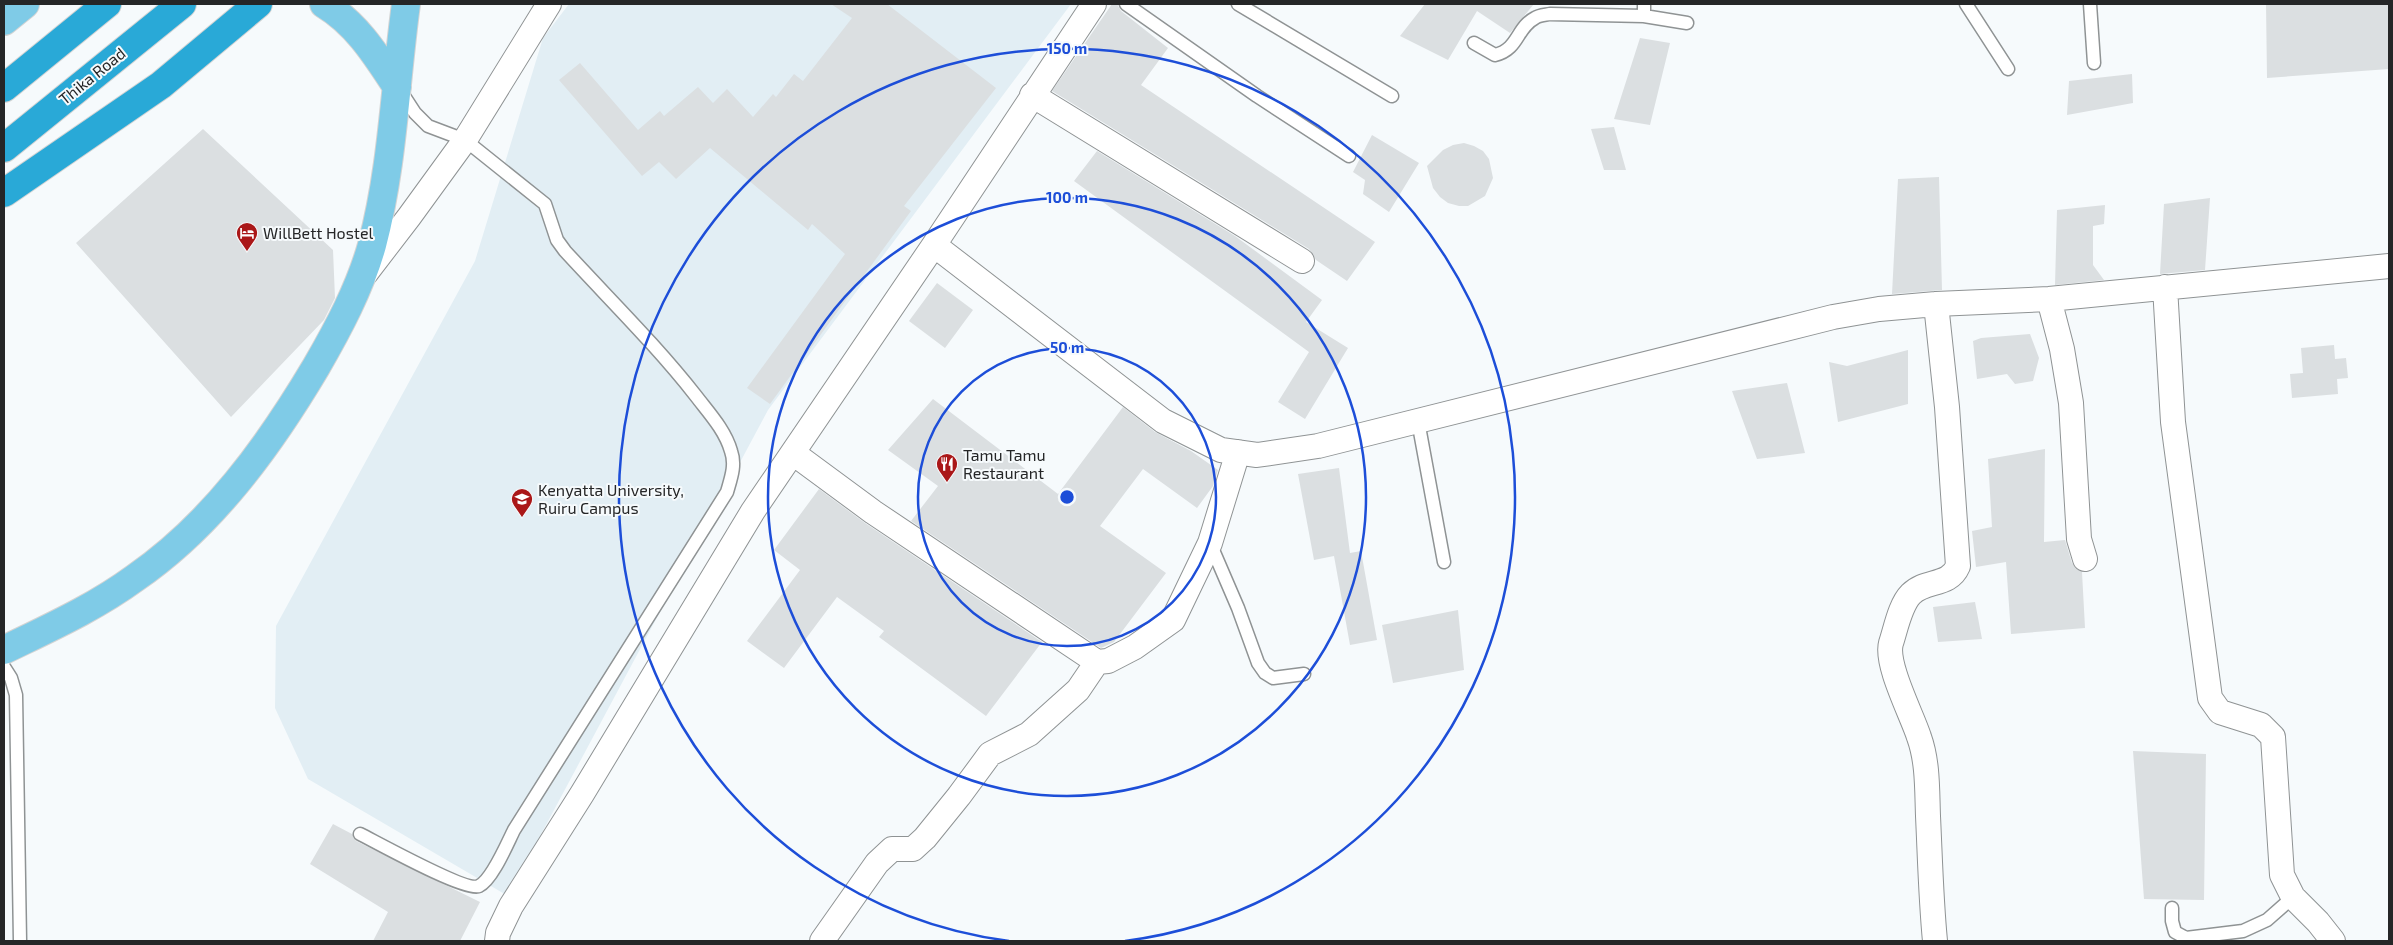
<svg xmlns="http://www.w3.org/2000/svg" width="2393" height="945" font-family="'Exo 2',sans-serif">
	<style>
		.built { fill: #e2eef4 }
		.building { fill: #dbdfe1 }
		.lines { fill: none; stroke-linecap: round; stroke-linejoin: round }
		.lane-casing { stroke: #8f9394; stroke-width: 15 }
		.street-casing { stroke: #8f9394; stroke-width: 26 }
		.primary-casing { stroke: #d3d4d4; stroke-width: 30 }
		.highway-casing { stroke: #d3d4d4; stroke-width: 30 }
		.lane { stroke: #fff; stroke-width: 12 }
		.street { stroke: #fff; stroke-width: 24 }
		.primary { stroke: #7fcbe7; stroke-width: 28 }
		.highway { stroke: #29a9d7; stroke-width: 28 }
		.ring { fill: none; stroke: #1d4ed8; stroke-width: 2.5 }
		.labels { text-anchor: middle; stroke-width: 4; stroke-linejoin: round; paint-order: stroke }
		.street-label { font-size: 16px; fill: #252627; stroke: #f6fafc }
		.poi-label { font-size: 16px; fill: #252627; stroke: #f6fafc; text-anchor: start }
		.centre { fill: #1d4ed8; stroke: #f6fafc; stroke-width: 2.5 }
		.ring-label { font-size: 15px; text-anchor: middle; font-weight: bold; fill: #1d4ed8; stroke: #f6fafc; stroke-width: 4; stroke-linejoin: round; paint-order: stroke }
	</style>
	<rect width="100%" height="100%" fill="#f6fafc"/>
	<path class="built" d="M569 4H1071L768 410 508 896 308 779 275 708 276 626 475 261 543 38Z"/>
	<path class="building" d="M831 4H887L996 88 904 206 911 211 770 404 747 388 845 254 812 224 808 230 710 148 676 179 659 162 642 176 559 80 580 63 638 130 660 111 664 116 698 87 713 103 727 89 753 117 773 94 776 97 794 74 803 81 852 18Z
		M1112 4H1117L1121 11 1168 48 1141 85 1375 242 1347 281 1316 260 1309 249 1052 91Z
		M1425 4H1534L1510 33 1477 11 1448 60 1400 36Z
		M2266 4H2389V69L2267 78Z
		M1640 38 1670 43 1650 125 1614 119Z
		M2132 74 2133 103 2067 115 2069 81Z
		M1614 127 1626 170H1604L1591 129Z
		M203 129 333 250 335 298 324 320 231 417 76 243Z
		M1372 135 1419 163 1389 212 1363 194 1365 180 1353 172Z
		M1464 143 1474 146 1483 151 1489 159 1493 178 1485 196 1468 206H1459L1448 203 1440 197 1433 188 1427 166 1443 150 1453 145Z
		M1097 151 1235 236 1322 300 1306 322 1348 348 1305 419 1278 402 1309 352 1074 181Z
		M1939 177 1942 290 1892 294 1898 179Z
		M2210 198 2205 270 2160 274 2164 204Z
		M2105 205 2104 224 2093 226V265L2104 280 2055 285 2057 210Z
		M937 283 973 310 945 348 909 321Z
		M2030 334 2039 358 2033 381 2015 384 2007 374 1977 379 1973 341 1981 338Z
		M2334 345 2335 359 2346 358 2348 378 2337 379 2338 394 2292 398 2290 374 2303 373 2301 348Z
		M1908 350V404L1838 422 1829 362 1847 366Z
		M1787 383 1805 453 1757 459 1732 391Z
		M933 399 1058 494 1123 407 1155 432 1191 451 1218 470 1213 486 1197 508 1143 469 1100 526 1166 573 1114 642 1101 648 911 521 938 486 888 450Z
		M2045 449 2044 542 2065 540 2072 563 2082 572 2085 628 2011 634 2006 562 1976 567 1972 531 1992 527 1988 459Z
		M1339 468 1350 553 1361 551 1377 640 1350 645 1334 556 1314 560 1298 474Z
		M819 489 865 523 1042 642 986 716 879 637 884 631 837 597 784 668 747 641 800 570 774 550Z
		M1975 602 1982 639 1938 642 1933 607Z
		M1458 610 1464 670 1393 683 1382 625Z
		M2133 751 2206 754 2204 900 2144 899Z
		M333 824 352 834 356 841 480 902 460 941H373L388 912 310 864Z"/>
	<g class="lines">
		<g class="lane-casing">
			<path id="lane" d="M1126 4 1257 96 1349 156
				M1238 4 1392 96
				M1966 4 2008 69
				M2090 4 2094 63
				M1644 16 1687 23
				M1474 43 1495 55C1519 49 1516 28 1535 18 1539 15 1545 15 1550 14L1644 16V4
				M1418 421 1444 562
				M1210 543 1238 608 1258 663 1265 673 1273 678 1304 674
				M4 667 11 678 16 695 20 941
				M360 834C378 843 466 892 479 886 492 880 507 844 514 830L727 492C731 478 736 465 731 451 725 430 709 413 696 396 656 345 609 299 565 251L557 240 545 204 465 140 428 126 415 113 400 90
				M2172 908V921L2175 932 2186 938 2243 931 2267 920 2293 897"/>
		</g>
		<g class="street-casing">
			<path id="street" d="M1032 95 1302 261
				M934 245 1163 421 1221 450 1257 455 1318 446 1833 317 1879 309 1936 304 2049 299 2389 266
				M366 273 409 217 465 140 549 4
				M2165 287 2173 422 2210 698 2220 712 2261 725 2273 737 2282 875 2293 897 2318 922 2333 941
				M2049 299 2062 349 2071 403 2079 539 2085 559
				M793 453 873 512 1097 662 1108 661 1135 647 1173 620 1210 543 1238 452
				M497 941 498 933 511 906 582 794 753 511 934 245 1094 4
				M822 941 877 863 892 849H913L925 838 959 796 990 754 1029 734 1078 690 1097 662
				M1935 941C1931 900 1930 858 1928 816 1927 790 1928 762 1919 737 1912 715 1885 664 1891 643 1896 628 1900 605 1911 594 1926 579 1949 587 1958 566L1947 407 1936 304"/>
		</g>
		<g class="primary-casing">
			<path id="primary" d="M324 4C357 24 376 55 397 87
				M4 21 25 4
				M4 650C49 628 94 608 135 578 212 525 269 446 316 367 338 329 360 288 372 245 393 166 395 84 406 4"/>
		</g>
		<g class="highway-casing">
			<path id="highway" d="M4 88 107 4
				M4 148 182 4
				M4 193 161 85 258 4"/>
		</g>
		<use href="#lane" class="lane"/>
		<use href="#street" class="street"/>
		<use href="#primary" class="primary"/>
		<use href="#highway" class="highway"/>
	</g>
	<g class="ring">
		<circle cx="1067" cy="497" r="149"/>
		<circle cx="1067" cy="497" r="299"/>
		<path d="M1009 941A448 448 0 1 1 1125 941"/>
	</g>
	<defs>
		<g id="hotel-pin" transform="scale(1.125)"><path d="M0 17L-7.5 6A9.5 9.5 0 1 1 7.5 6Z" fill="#aa1718" stroke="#f6fafc"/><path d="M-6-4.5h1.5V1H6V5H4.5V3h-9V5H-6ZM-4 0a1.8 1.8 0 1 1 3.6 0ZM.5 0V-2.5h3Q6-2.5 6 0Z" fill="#fff"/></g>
		<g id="restaurant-pin" transform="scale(1.125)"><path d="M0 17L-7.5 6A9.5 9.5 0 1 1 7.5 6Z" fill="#aa1718" stroke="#f6fafc"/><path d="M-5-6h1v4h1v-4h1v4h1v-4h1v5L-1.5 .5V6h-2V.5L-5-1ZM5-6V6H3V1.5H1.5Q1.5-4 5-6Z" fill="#fff"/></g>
		<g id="university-pin" transform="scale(1.125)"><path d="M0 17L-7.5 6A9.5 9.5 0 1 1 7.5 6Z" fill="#aa1718" stroke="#f6fafc"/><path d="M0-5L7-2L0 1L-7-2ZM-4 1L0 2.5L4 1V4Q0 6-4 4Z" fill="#fff"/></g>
	</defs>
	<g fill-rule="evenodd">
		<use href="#hotel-pin" x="247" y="233"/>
		<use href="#restaurant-pin" x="947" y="464"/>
		<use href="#university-pin" x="522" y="499"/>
	</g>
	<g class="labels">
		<g class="street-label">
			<text transform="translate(92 76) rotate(-39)" y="6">Thika Road</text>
		</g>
		<g class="poi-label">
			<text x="263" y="239">WillBett Hostel</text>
			<text x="963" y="461">Tamu Tamu<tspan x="963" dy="18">Restaurant</tspan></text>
			<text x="538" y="496">Kenyatta University,<tspan x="538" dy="18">Ruiru Campus</tspan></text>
		</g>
	</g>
	<circle cx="1067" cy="497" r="8" class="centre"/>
	<g class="ring-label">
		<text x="1067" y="54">150 m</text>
		<text x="1067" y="203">100 m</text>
		<text x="1067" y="353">50 m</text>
	</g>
	<rect width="2393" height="945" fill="none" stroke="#252627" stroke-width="10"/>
</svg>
